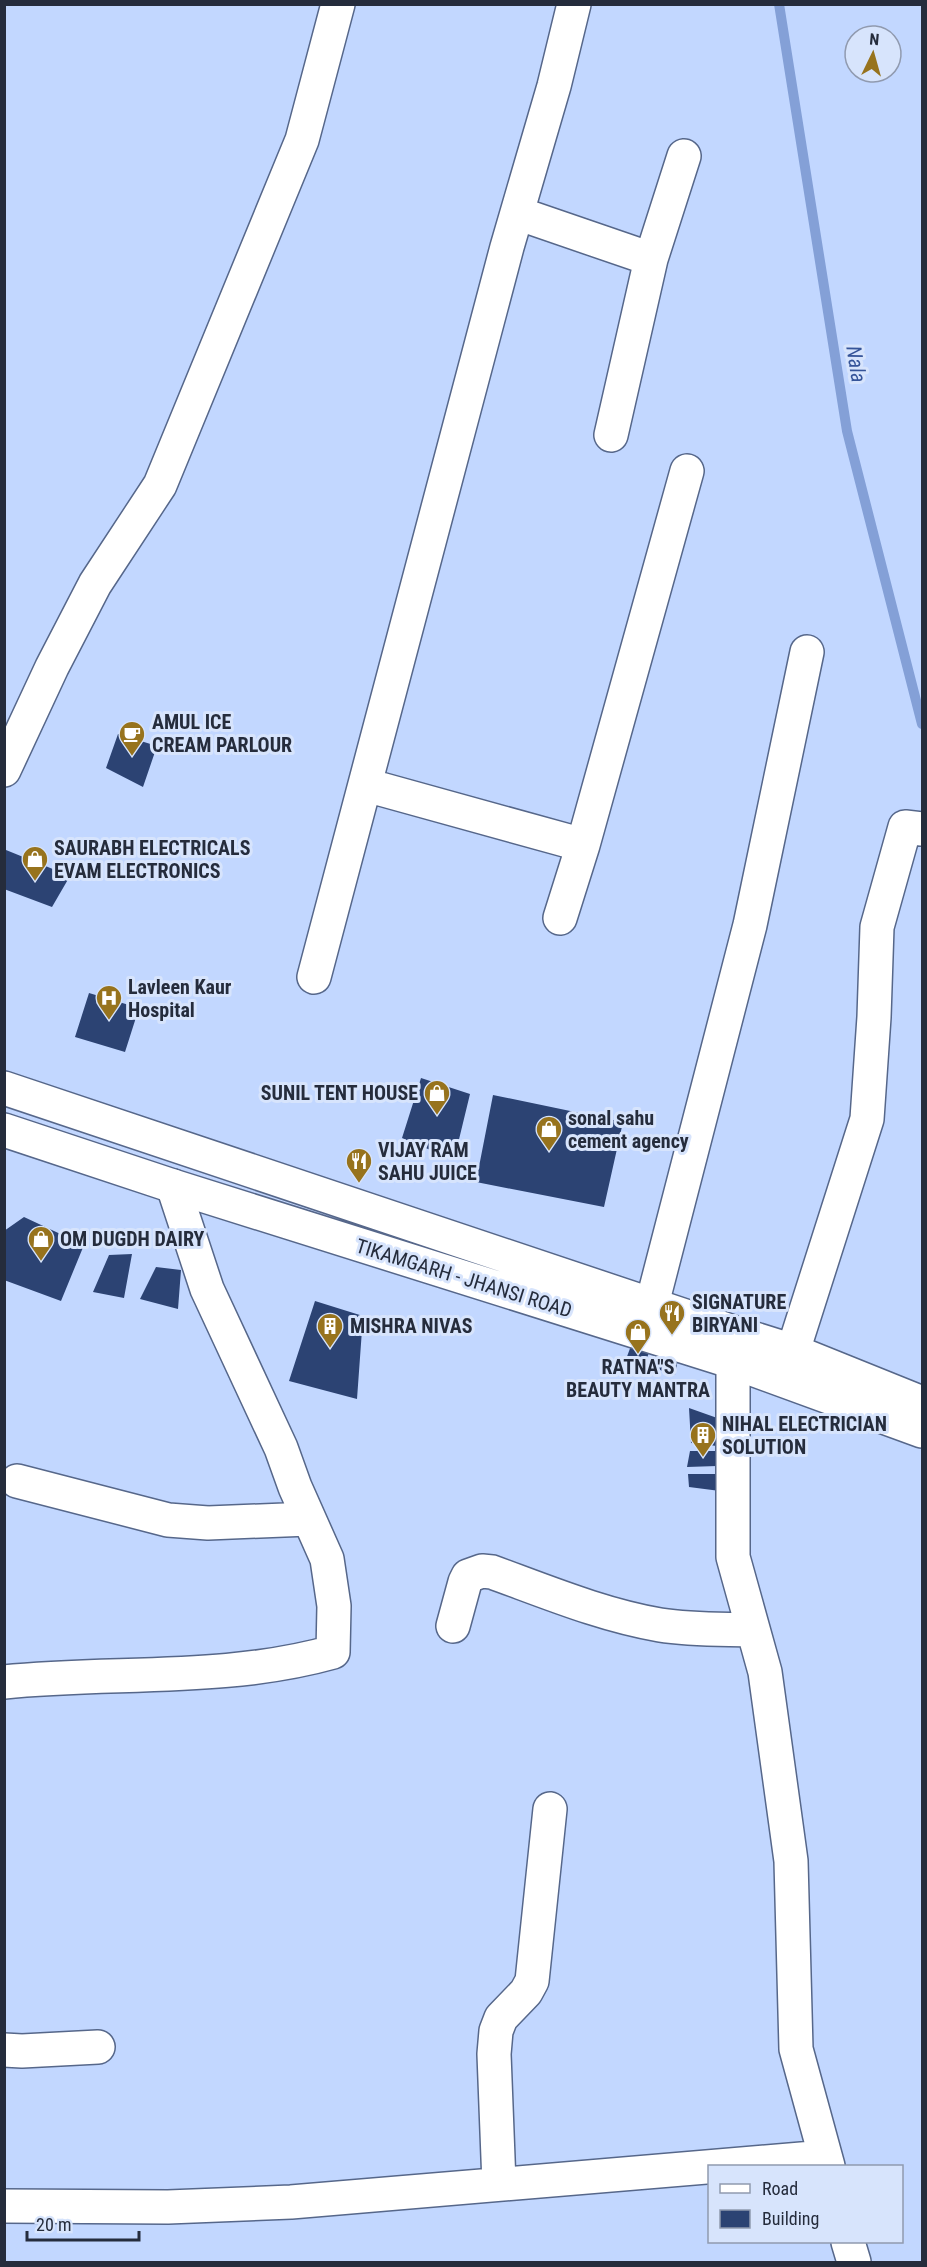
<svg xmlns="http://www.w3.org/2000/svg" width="927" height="2267" font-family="'Roboto Condensed',sans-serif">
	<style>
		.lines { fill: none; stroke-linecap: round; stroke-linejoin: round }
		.stream { stroke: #84a0d7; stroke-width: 10 }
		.building { fill: #2c4373 }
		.minor-casing { stroke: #56678a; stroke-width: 36 }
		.tertiary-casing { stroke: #56678a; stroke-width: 36 }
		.minor { stroke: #fff; stroke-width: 33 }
		.tertiary { stroke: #fff; stroke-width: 33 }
		.labels { text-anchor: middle; stroke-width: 6; stroke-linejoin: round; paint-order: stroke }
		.poi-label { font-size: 20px; font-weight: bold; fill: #252c3c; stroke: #d7e4fc; text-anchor: start }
		.street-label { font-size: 20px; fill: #252c3c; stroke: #d7e4fc }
		.water-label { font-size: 21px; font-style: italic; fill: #355499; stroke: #d7e4fc }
	</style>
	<rect width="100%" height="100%" fill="#c2d7ff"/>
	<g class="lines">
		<path class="stream" d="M779 4 847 431 922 724"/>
	</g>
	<path class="building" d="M118 734 157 746 143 787 106 768Z
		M6 850 70 876 52 907 4 889Z
		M89 993 139 1008 125 1052 75 1037Z
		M421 1078 470 1094 454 1160 402 1138Z
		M493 1095 623 1122 604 1207 476 1182Z
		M24 1217 84 1245 61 1301 4 1280V1231Z
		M132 1254 124 1298 93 1292 109 1255Z
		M156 1267 181 1270 178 1309 140 1299Z
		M315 1301 363 1316 357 1399 289 1381Z
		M632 1343 651 1348 644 1365 625 1362Z
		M659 1348 679 1353 675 1375 651 1367Z
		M689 1408 720 1419 717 1446 691 1443Z
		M690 1451H718L717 1466 687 1467Z
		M688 1474H719L720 1491 689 1487Z"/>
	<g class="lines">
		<g class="minor-casing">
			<path id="minor" d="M517 213 651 259
				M611 435 651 259 684 156
				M4 770 52 667 95 584 160 485 302 140 338 4
				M366 785 583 845
				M560 918 583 845 687 471
				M314 977 507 247 554 86 574 4
				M652 1304 750 925 807 652
				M733 1334V1557L765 1672 791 1861 796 2049 828 2166
				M793 1351 867 1119 874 1017 877 927 905 827 922 829
				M17 1481 168 1520 208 1523 309 1519
				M453 1626 465 1582 468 1576 482 1571 492 1572C547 1592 602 1615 660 1625 691 1630 722 1629 753 1630
				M4 1682C114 1671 226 1682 333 1652L334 1606 327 1559 295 1487 281 1448 207 1289 173 1186
				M4 2050 22 2051 98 2047
				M499 2184 494 2054 496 2031 501 2018 526 1992 532 1981 550 1809
				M4 2206 168 2207 291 2202 825 2157
				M848 2242 854 2262"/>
		</g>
		<g class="tertiary-casing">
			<path id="tertiary" d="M4 1088 733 1332 793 1351 922 1403
				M4 1130 173 1186 733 1362 922 1431"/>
		</g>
		<use href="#minor" class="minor"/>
		<use href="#tertiary" class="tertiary"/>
	</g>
	<defs>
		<g id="cafe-pin" transform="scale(1.35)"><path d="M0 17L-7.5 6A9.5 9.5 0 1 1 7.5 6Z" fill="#97731d" stroke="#d7e4fc"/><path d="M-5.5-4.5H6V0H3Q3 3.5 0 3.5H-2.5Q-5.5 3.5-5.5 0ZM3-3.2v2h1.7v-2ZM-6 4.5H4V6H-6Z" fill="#fff"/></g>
		<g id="shop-pin" transform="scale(1.35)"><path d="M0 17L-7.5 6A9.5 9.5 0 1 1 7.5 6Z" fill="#97731d" stroke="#d7e4fc"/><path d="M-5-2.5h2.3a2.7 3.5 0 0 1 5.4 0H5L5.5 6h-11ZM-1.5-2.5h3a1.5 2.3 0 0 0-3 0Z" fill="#fff"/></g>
		<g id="hospital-pin" transform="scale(1.35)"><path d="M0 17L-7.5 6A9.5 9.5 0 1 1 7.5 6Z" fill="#97731d" stroke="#d7e4fc"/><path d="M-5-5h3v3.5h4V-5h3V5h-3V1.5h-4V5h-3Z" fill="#fff"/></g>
		<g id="restaurant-pin" transform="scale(1.35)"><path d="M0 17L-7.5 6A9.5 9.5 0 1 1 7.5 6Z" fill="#97731d" stroke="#d7e4fc"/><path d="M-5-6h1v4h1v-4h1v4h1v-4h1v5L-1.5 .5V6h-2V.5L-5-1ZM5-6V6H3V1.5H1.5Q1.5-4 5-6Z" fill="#fff"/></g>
		<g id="building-pin" transform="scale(1.35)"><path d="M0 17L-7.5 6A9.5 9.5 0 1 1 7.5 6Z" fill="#97731d" stroke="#d7e4fc"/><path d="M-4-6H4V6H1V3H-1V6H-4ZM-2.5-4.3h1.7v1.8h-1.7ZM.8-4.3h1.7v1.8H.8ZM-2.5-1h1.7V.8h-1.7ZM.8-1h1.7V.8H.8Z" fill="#fff"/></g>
	</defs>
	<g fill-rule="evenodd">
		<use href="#cafe-pin" x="132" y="734"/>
		<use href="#shop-pin" x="35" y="859"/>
		<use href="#hospital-pin" x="109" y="998"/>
		<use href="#shop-pin" x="437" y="1093"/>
		<use href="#shop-pin" x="549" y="1129"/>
		<use href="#restaurant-pin" x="359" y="1161"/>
		<use href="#shop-pin" x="41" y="1239"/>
		<use href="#restaurant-pin" x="672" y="1313"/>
		<use href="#building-pin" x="330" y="1326"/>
		<use href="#shop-pin" x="638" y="1332"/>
		<use href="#building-pin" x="703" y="1435"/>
	</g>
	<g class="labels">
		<g class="poi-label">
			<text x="152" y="729">AMUL ICE<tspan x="152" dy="23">CREAM PARLOUR</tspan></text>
			<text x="54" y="855">SAURABH ELECTRICALS<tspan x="54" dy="23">EVAM ELECTRONICS</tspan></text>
			<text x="128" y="994">Lavleen Kaur<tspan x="128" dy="23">Hospital</tspan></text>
			<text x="418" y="1100" text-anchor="end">SUNIL TENT HOUSE</text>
			<text x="568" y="1125">sonal sahu<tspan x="568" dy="23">cement agency</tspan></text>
			<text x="378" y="1157">VIJAY RAM<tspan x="378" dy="23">SAHU JUICE</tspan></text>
			<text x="60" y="1246">OM DUGDH DAIRY</text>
			<text x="692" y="1309">SIGNATURE<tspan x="692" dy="23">BIRYANI</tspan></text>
			<text x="350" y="1333">MISHRA NIVAS</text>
			<text x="638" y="1374" text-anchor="middle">RATNA"S<tspan x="638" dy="23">BEAUTY MANTRA</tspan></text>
			<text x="722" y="1431">NIHAL ELECTRICIAN<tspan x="722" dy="23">SOLUTION</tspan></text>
		</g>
		<g class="street-label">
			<text transform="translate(464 1278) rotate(17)" y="7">TIKAMGARH - JHANSI ROAD</text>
		</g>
		<g class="water-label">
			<text transform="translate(856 364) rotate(81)" y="7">Nala</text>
		</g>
	</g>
	<rect width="927" height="2267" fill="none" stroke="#252c3c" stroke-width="12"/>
	<rect x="708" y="2165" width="195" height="78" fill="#d7e4fc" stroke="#909aaf" stroke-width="1.5"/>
	<rect x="720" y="2184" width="30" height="9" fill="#ffffff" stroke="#909aaf" stroke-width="1.5"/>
	<text x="762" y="2195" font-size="18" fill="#252c3c">Road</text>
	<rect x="720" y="2210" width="30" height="18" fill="#2c4373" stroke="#909aaf" stroke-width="1.5"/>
	<text x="762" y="2225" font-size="18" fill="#252c3c">Building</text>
	<g transform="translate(873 54) rotate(5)"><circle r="28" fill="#d7e4fc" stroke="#909aaf" stroke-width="1.5"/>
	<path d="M0-4.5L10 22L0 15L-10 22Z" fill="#97731d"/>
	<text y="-9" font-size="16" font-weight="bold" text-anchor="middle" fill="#252c3c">N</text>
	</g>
	<path d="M27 2231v9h112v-9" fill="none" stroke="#252c3c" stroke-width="3"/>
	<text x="36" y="2231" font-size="18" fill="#252c3c" stroke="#d7e4fc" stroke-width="4.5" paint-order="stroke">20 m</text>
</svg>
